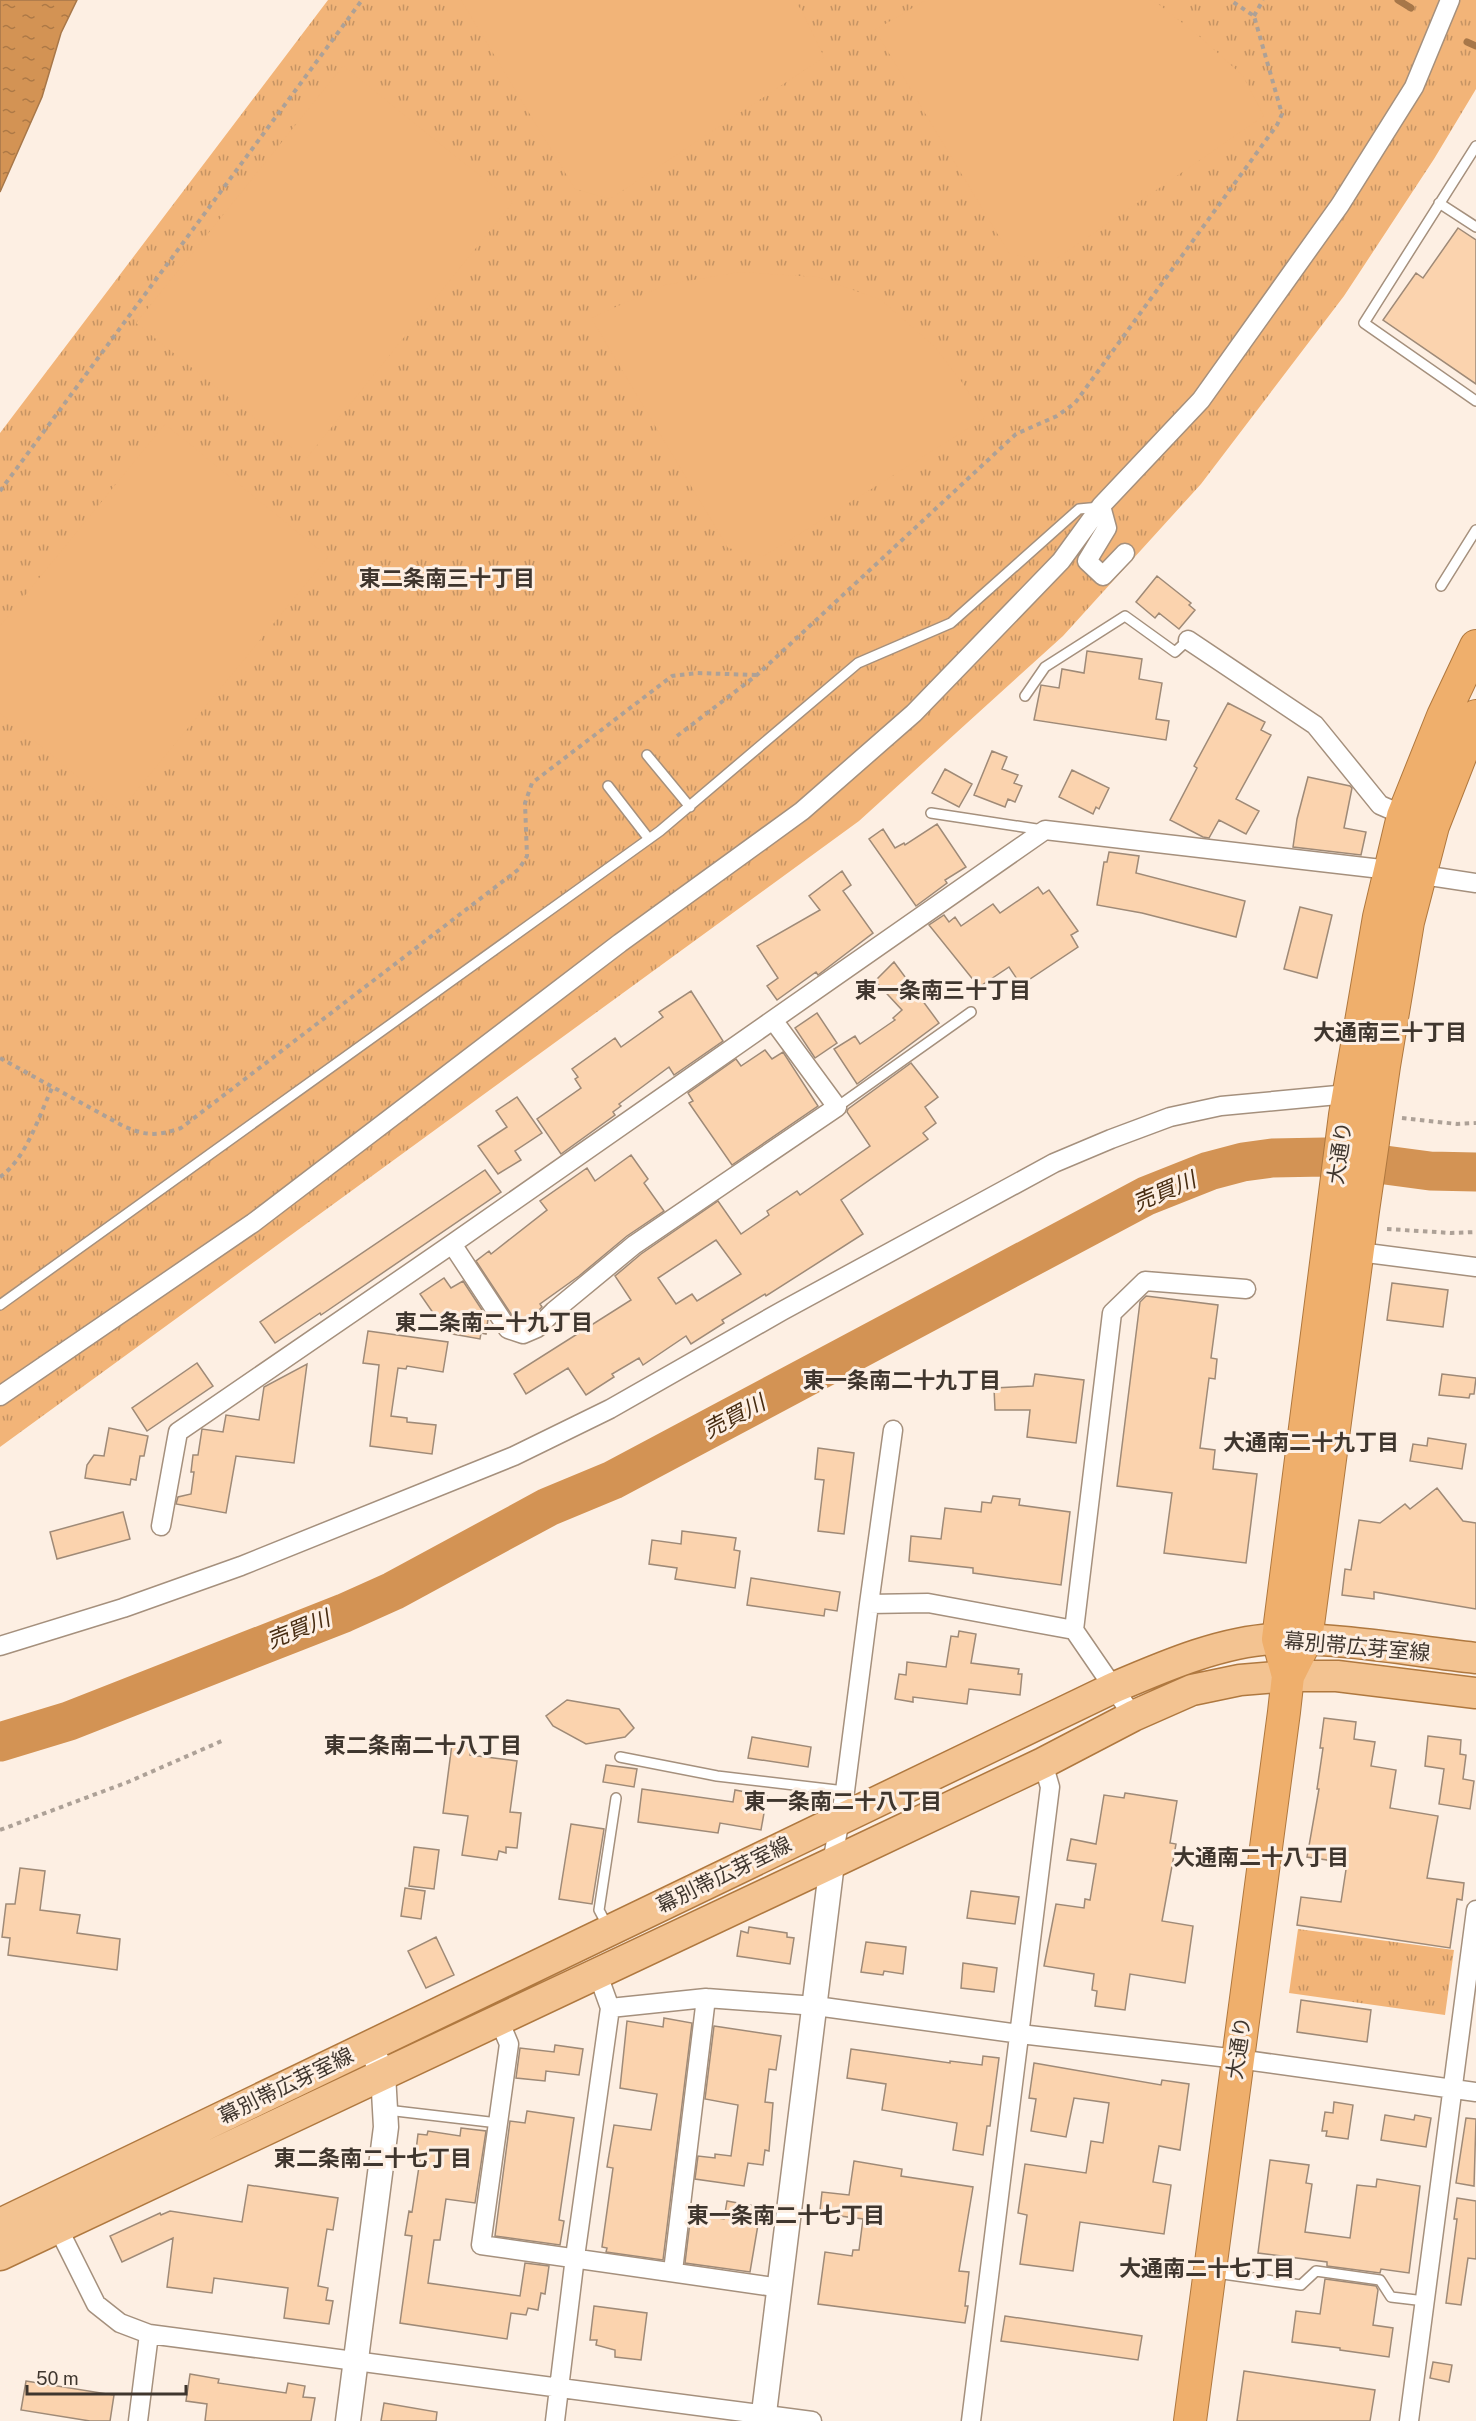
<svg xmlns="http://www.w3.org/2000/svg" width="1476" height="2421" font-family="'Public Sans','Noto Sans JP',sans-serif">
	<style>
		.grass { fill: url(#grass-tufts) }
		.pitch { fill: #f2b478 }
		.water { fill: url(#water-ripples); stroke: #a77749; stroke-width: 1.5 }
		.lines { fill: none; stroke-linecap: round; stroke-linejoin: round }
		.stream { stroke: #a77749; stroke-width: 7 }
		.river { stroke: #d39354; stroke-width: 39 }
		.building { fill: #fbd3ae; stroke: #9f8a77; stroke-width: 1.5; fill-rule: evenodd }
		.service-casing { stroke: #a5907d; stroke-width: 12 }
		.minor-casing { stroke: #a5907d; stroke-width: 21 }
		.tertiary-casing { stroke: #a5907d; stroke-width: 27 }
		.primary-casing { stroke: #af783f; stroke-width: 33 }
		.trunk-casing { stroke: #af783f; stroke-width: 34 }
		.path { stroke: #ada197; stroke-width: 4; stroke-dasharray: 4.5 4.5; stroke-linecap: butt }
		.service { stroke: #fff; stroke-width: 9 }
		.minor { stroke: #fff; stroke-width: 18 }
		.tertiary { stroke: #fff; stroke-width: 24 }
		.primary { stroke: #f3c391; stroke-width: 30 }
		.trunk { stroke: #efaf6c; stroke-width: 32 }
		.labels { text-anchor: middle; stroke-width: 6; stroke-linejoin: round; paint-order: stroke }
		.street-label { font-size: 21px; fill: #3f362e; stroke: #fdefe3 }
		.neighbourhood-label { font-size: 22px; font-weight: bold; fill: #3f362e; stroke: #fdefe3 }
		.water-label { font-size: 22px; font-style: italic; fill: #472c11; stroke: #fdefe3 }
	</style>
	<defs>
		<pattern id="grass-tufts" width="24" height="20" patternUnits="userSpaceOnUse" patternTransform="scale(1.5)"><rect width="24" height="20" fill="#f2b478"/><path d="M3 7l-1-3M5 7V3M7 7l1-3M15 17l-1-3M17 17v-4M19 17l1-3" fill="none" stroke="#c59363"/></pattern>
		<pattern id="water-ripples" width="26" height="14" patternUnits="userSpaceOnUse" patternTransform="scale(1.5)"><rect width="26" height="14" fill="#d39354"/><path d="M2 4q2-2 4 0t4 0M15 11q2-2 4 0t4 0" fill="none" stroke="#ad7946"/></pattern>
	</defs>
	<rect width="100%" height="100%" fill="#fdefe3"/>
	<path class="grass" d="M328 0H1476V89L1434 159 1344 296 1201 484 1063 636 859 821 0 1447V433Z
		M1298 1929 1454 1950 1445 2015 1289 1993Z"/>
	<path class="pitch" d="M461 0H792L801 9 824 57 610 199 575 189Z
		M926 0H1150L1157 3 1199 36 1243 76 1264 116 1050 263 1009 253 875 30Z
		M343 66 513 202 306 459 136 323Z
		M739 272 817 277 881 300 934 346 961 381 985 418 764 556 728 548 591 318 665 285Z
		M165 424 328 557 120 811 0 713V626Z"/>
	<path class="water" d="M0 0H77L61 33 42 97 0 192Z"/>
	<g class="lines">
		<path class="stream" d="M1398 0 1411 8
			M1467 42 1476 46"/>
		<path class="river" d="M0 1742 69 1721 344 1613 393 1591 548 1507 613 1480 1146 1196 1209 1171 1243 1162 1272 1158 1325 1157 1430 1171 1476 1172"/>
	</g>
	<path class="building" d="M1458 228 1476 240V384L1383 320 1416 273 1423 278Z
		M1157 576 1191 603 1189 605 1195 610 1179 629 1159 613 1155 618 1136 602Z
		M1087 651 1142 659 1139 679 1162 683 1156 719 1169 721 1166 740 1034 720 1041 685 1059 688 1062 669 1084 673Z
		M1228 703 1265 722 1261 730 1271 735 1236 799 1259 811 1246 834 1219 820 1209 838 1203 837 1170 820 1197 768 1194 766Z
		M992 751 1007 757 1002 769 1018 775 1014 783 1022 786 1015 802 1008 799 1005 807 974 795Z
		M945 769 972 784 959 807 932 793Z
		M1072 770 1109 788 1099 809 1096 807 1093 814 1059 797Z
		M1308 777 1350 786 1352 788 1344 828 1366 832 1361 855 1293 847 1297 819Z
		M937 824 966 867 945 880 947 883 916 906 869 839 883 829 895 848 904 843 905 845Z
		M1109 852 1139 856 1136 873 1245 901 1236 937 1142 913 1097 905 1104 862H1107Z
		M842 871 851 885 843 891 873 933 818 975 816 972 777 1000 767 986 778 978 757 946 820 910 809 896Z
		M1038 887 1043 894 1049 890 1078 931 1071 935 1078 947 1021 985 1009 967 979 987 929 925 944 915 949 922 955 917 961 926 993 904 1000 913Z
		M1300 907 1332 915 1317 978 1284 969Z
		M894 962 939 1023 857 1084 834 1049 855 1036 860 1044 895 1020 893 1018 902 1010 875 981Z
		M691 991 723 1041 674 1075 669 1067 619 1104 621 1106 613 1112 615 1115 561 1154 537 1119 581 1088 575 1079 578 1077 572 1069 615 1038 621 1047 663 1017 659 1012Z
		M817 1013 837 1043 815 1058 795 1028Z
		M765 1050 772 1059 783 1052 818 1106 732 1165 689 1103 693 1101 688 1093 736 1059 741 1066Z
		M911 1063 938 1097 925 1107 936 1123 923 1133 928 1139 841 1200 863 1234 766 1296 765 1294 722 1320 724 1323 691 1344 686 1336 643 1365 639 1358 612 1374 614 1377 586 1395 568 1368 526 1394 514 1374 631 1300 615 1276 641 1254 718 1201 741 1234 769 1215 767 1211 797 1191 800 1195 870 1146 847 1112 848 1109ZM716 1240 741 1274 697 1301 692 1294 676 1304 658 1278Z
		M517 1097 542 1133 515 1151 521 1160 498 1174 478 1146 507 1127 496 1111Z
		M631 1155 648 1179 644 1183 664 1211 627 1236 579 1276 540 1304 542 1307 534 1315 525 1321 522 1318 518 1321 515 1320 476 1261 489 1251 491 1254 547 1210 540 1201 587 1168 595 1181Z
		M485 1170 501 1192 321 1315 320 1313 275 1343 260 1322Z
		M444 1278 451 1288 463 1281 488 1319 486 1334 481 1333 480 1339 447 1333 420 1294Z
		M1392 1283 1448 1290 1443 1327 1387 1320Z
		M1146 1296 1218 1305 1211 1358 1217 1359 1215 1379 1209 1378 1200 1448 1215 1450 1213 1469 1257 1474 1246 1563 1164 1553 1172 1493 1117 1486 1140 1302Z
		M368 1331 448 1342 443 1372 407 1366 406 1369 398 1368 391 1416 407 1418V1422L436 1425 432 1454 370 1446 379 1365 363 1363Z
		M197 1363 213 1386 147 1431 132 1408Z
		M307 1364 294 1463 236 1456 226 1513 176 1504 178 1497 191 1494 194 1472H191L193 1455H198L202 1429 223 1432 226 1415 259 1420 264 1387Z
		M1035 1374 1084 1380 1076 1443 1027 1437 1030 1410H995L994 1388 1033 1386Z
		M1442 1374 1476 1378 1474 1394H1470L1469 1398 1439 1395Z
		M109 1428 148 1436 144 1456H140L136 1480 131 1479 130 1485 85 1478 87 1465 94 1455 104 1456Z
		M1428 1438 1466 1444 1462 1469 1410 1461 1413 1444 1427 1446Z
		M818 1448 854 1453 844 1534 818 1531 824 1480 815 1479Z
		M1437 1488 1463 1521 1476 1523V1609L1374 1592V1599L1342 1595 1345 1569 1351 1570 1359 1520 1380 1523 1405 1504 1410 1509Z
		M993 1496 1020 1499 1019 1505 1070 1512 1061 1585 973 1573V1568L909 1561 911 1536 941 1539 945 1508 981 1512 982 1502 991 1503Z
		M123 1512 130 1539 57 1559 50 1532Z
		M682 1531 736 1538 734 1550 740 1551 735 1588 675 1579 677 1568 649 1564 652 1540 681 1544Z
		M751 1578 840 1592 837 1611 825 1609 824 1616 747 1605Z
		M959 1631 976 1634 971 1663 1019 1669 1018 1674H1022L1020 1695 969 1689 967 1704 913 1697V1702L895 1699 899 1674 906 1675 907 1662 946 1667 951 1636 958 1637Z
		M567 1700 619 1709 634 1728 625 1737 586 1744 553 1726 546 1716Z
		M1324 1718 1356 1722 1354 1739 1375 1742 1371 1766 1396 1770 1390 1808 1438 1816 1427 1878 1464 1883 1462 1900 1457 1899 1450 1948 1297 1925 1301 1897 1341 1902 1347 1863 1307 1857 1319 1789H1317L1323 1748H1320Z
		M1428 1736 1461 1740 1460 1754 1466 1755 1463 1779 1474 1781 1470 1809 1439 1804 1444 1769 1425 1766Z
		M752 1737 811 1747 808 1767 748 1758Z
		M452 1744 471 1747 470 1755 517 1761 510 1812 521 1813 517 1848 506 1847V1853L499 1851 497 1860 462 1855 468 1816 443 1813Z
		M606 1765 637 1769 634 1787 603 1782Z
		M642 1789 733 1802 735 1790 767 1796 761 1830 720 1823 718 1833 638 1822Z
		M1125 1793 1177 1801 1170 1843 1176 1844 1162 1921 1193 1926 1185 1983 1130 1974 1125 2010 1095 2006 1097 1991 1092 1990 1094 1974 1044 1966 1056 1904 1084 1908 1085 1899 1090 1900 1096 1864 1067 1860 1071 1839 1096 1844 1104 1795 1124 1798Z
		M571 1824 604 1829 592 1904 559 1899Z
		M414 1847 439 1850 434 1889 409 1886Z
		M20 1868 45 1871 40 1910 80 1915 77 1933 120 1939 117 1970 8 1955 10 1938 2 1937 6 1904H15Z
		M405 1888 425 1891 421 1919 401 1916Z
		M971 1891 1019 1897 1015 1924 967 1918Z
		M749 1927 787 1933V1937L794 1938 790 1964 737 1956 741 1931 748 1933Z
		M436 1937 454 1975 426 1988 408 1951Z
		M866 1942 906 1947 903 1974 884 1971 883 1975 861 1972Z
		M963 1963 997 1968 994 1992 961 1988Z
		M1301 2000 1371 2010 1367 2042 1297 2032Z
		M664 2018 692 2023 663 2260 606 2252 607 2248 602 2247 613 2168 607 2167 614 2125 651 2130 657 2094 620 2088 627 2021 663 2027Z
		M714 2026 781 2036 776 2070 769 2069 765 2102 773 2103 769 2151 765 2150 763 2165 748 2163 744 2186 695 2179 698 2156 715 2158V2154L731 2156 738 2105 705 2099Z
		M555 2045 583 2049 579 2075 546 2071 545 2081 516 2078 520 2048 554 2052Z
		M851 2049 950 2063V2061L982 2065 983 2056 999 2058 990 2126H987L983 2155 953 2150 957 2123 882 2110 886 2084 847 2078Z
		M1034 2063 1161 2085 1162 2080 1189 2084 1180 2150 1159 2146 1153 2182 1171 2185 1164 2234 1080 2222 1073 2271 1020 2264 1027 2215 1018 2213 1025 2164 1086 2173 1091 2141 1103 2143 1109 2103 1074 2098 1066 2137 1031 2131 1036 2099 1029 2098Z
		M1334 2102 1353 2105 1348 2139 1326 2136 1327 2131H1322L1325 2112 1333 2113Z
		M527 2111 574 2118 559 2220 564 2221 560 2245 495 2236 510 2121 525 2123Z
		M1385 2115 1414 2120 1415 2115 1431 2118 1426 2147 1381 2140Z
		M1466 2118 1476 2119 1474 2186 1456 2183Z
		M461 2128 486 2131 475 2203 446 2199 440 2240H434L428 2283 520 2296 525 2263 549 2266 545 2294 541 2293 538 2310 528 2308 526 2315 511 2313 507 2339 400 2323 412 2236 405 2235 409 2211 412 2212 420 2160 415 2159 418 2134 427 2135 428 2131 460 2136Z
		M1270 2160 1309 2165 1306 2183 1312 2184 1305 2232 1350 2238 1357 2185 1376 2187 1377 2179 1420 2186 1409 2273 1381 2269 1380 2273 1327 2266V2262L1258 2253Z
		M854 2161 902 2169 901 2176 973 2187 959 2271 969 2272 965 2306H968L965 2323 818 2304 825 2252 852 2256 853 2250H859L863 2219 840 2216V2212L820 2210 822 2192 849 2195Z
		M248 2185 338 2198 333 2230 327 2229 318 2286 328 2288 326 2300 333 2301 329 2324 284 2318 288 2288 214 2278 212 2293 167 2287 173 2238 122 2262 110 2236 160 2213 161 2215 170 2211 242 2222Z
		M1457 2198 1476 2201V2259L1468 2258 1461 2305 1446 2303 1457 2219H1454Z
		M727 2201 761 2207 750 2272 685 2263 691 2214 724 2219Z
		M1325 2279 1376 2286 1378 2290 1373 2325 1393 2328 1389 2357 1340 2350V2348L1292 2342 1296 2311 1320 2314Z
		M594 2306 647 2313 641 2360 615 2357V2350L596 2345 597 2340H590Z
		M1005 2316 1142 2336 1138 2360 1001 2341Z
		M1433 2362 1452 2365 1449 2382 1430 2378Z
		M1244 2371 1375 2390 1370 2421H1237Z
		M190 2374 219 2379 218 2383 286 2393 288 2383 305 2386 303 2397 315 2398 311 2421H205L207 2404 186 2401Z
		M26 2381 114 2395 110 2421H90L21 2410Z
		M384 2403 437 2412 436 2421H381Z"/>
	<g class="lines">
		<g class="service-casing">
			<path id="service" d="M1476 146 1364 323 1476 401
				M1439 203 1476 227
				M1441 586 1476 530
				M1025 696 1045 667 1125 616 1175 652 1188 640
				M647 755 690 807
				M608 786 649 839
				M931 813 1043 830
				M837 1107 971 1012
				M0 1305 660 831 858 663 951 623 1079 509 1100 507
				M620 1757 717 1776 845 1791
				M608 1927 599 1910 616 1798
				M387 2110 498 2123
				M1216 2273 1301 2285 1316 2271 1380 2280 1391 2297 1425 2301"/>
		</g>
		<g class="minor-casing">
			<path id="minor" d="M1101 506 1107 528 1087 561 1103 576 1125 553
				M1188 640 1315 725 1380 805 1410 818
				M452 1244 508 1329 523 1334 537 1328 554 1311 634 1245 837 1107 773 1020
				M1359 1252 1476 1267
				M0 1396 253 1223 620 943 802 811 914 713 1061 561 1101 506 1201 400 1340 205 1414 87 1450 0
				M161 1526 178 1432 452 1244 1045 830 1390 870 1476 883
				M869 1604 893 1430
				M1074 1630 1112 1313 1145 1281 1246 1289
				M0 1646 123 1608 241 1566 514 1456 610 1409 782 1311 1054 1163 1111 1139 1170 1117 1221 1106 1348 1094
				M832 1863 845 1791 869 1604 928 1603 1074 1630 1133 1716
				M610 2008 706 1998 816 2006 1020 2034 1238 2059 1476 2092
				M499 2020 509 2044 481 2245 781 2288
				M58 2228 96 2304 120 2323 149 2334 812 2421
				M673 2271 706 1998
				M138 2421 149 2334
				M555 2421 575 2257 610 2008 597 1972
				M971 2421 1050 1787 1043 1763
				M1409 2421 1476 1910"/>
		</g>
		<g class="tertiary-casing">
			<path id="tertiary" d="M348 2421 386 2127 383 2074 377 2061
				M763 2421 832 1863"/>
		</g>
		<g class="primary-casing">
			<path id="primary" d="M0 2224 1113 1688C1162 1667 1226 1639 1280 1639 1345 1638 1412 1651 1476 1658
				M0 2255 832 1863 1043 1763 1133 1716 1192 1690 1240 1680 1288 1676H1337L1476 1693"/>
		</g>
		<g class="trunk-casing">
			<path id="trunk" d="M1288 1676 1306 1640 1363 1211 1384 1066 1408 922 1433 826 1476 716
				M1190 2421 1284 1712 1288 1676 1278 1639 1345 1115 1379 917 1403 816 1443 716 1476 646"/>
		</g>
		<path class="path" d="M1254 16 1263 0
			M0 491 362 0
			M677 736 757 675 1016 434 1057 416 1075 403 1277 125 1282 114 1254 16 1230 0
			M0 1058 125 1127C148 1136 157 1136 181 1128L519 869 527 856 525 803 532 783 672 676 697 673 756 675
			M1402 1118 1457 1124 1476 1123
			M0 1177C27 1158 39 1115 53 1086
			M1387 1229 1451 1233 1476 1232
			M0 1830 128 1782 224 1740"/>
		<use href="#service" class="service"/>
		<use href="#minor" class="minor"/>
		<use href="#tertiary" class="tertiary"/>
		<use href="#primary" class="primary"/>
		<use href="#trunk" class="trunk"/>
	</g>
	<g class="labels">
		<g class="street-label">
			<text transform="translate(1340 1153) rotate(-82)" y="7">大通り</text>
			<text transform="translate(1357 1647) rotate(5)" y="7">幕別帯広芽室線</text>
			<text transform="translate(724 1875) rotate(-26)" y="7">幕別帯広芽室線</text>
			<text transform="translate(1239 2048) rotate(-82)" y="7">大通り</text>
			<text transform="translate(286 2086) rotate(-26)" y="7">幕別帯広芽室線</text>
		</g>
		<g class="neighbourhood-label">
			<text x="447" y="586">東二条南三十丁目</text>
			<text x="943" y="998">東一条南三十丁目</text>
			<text x="1390" y="1040">大通南三十丁目</text>
			<text x="494" y="1330">東二条南二十九丁目</text>
			<text x="902" y="1388">東一条南二十九丁目</text>
			<text x="1311" y="1450">大通南二十九丁目</text>
			<text x="423" y="1753">東二条南二十八丁目</text>
			<text x="843" y="1809">東一条南二十八丁目</text>
			<text x="1261" y="1865">大通南二十八丁目</text>
			<text x="373" y="2166">東二条南二十七丁目</text>
			<text x="786" y="2223">東一条南二十七丁目</text>
			<text x="1207" y="2276">大通南二十七丁目</text>
		</g>
		<g class="water-label">
			<text transform="translate(1164 1191) rotate(-23)" y="8">売買川</text>
			<text transform="translate(734 1416) rotate(-28)" y="8">売買川</text>
			<text transform="translate(298 1629) rotate(-22)" y="8">売買川</text>
		</g>
	</g>
	<path d="M27 2385v9h159v-9" fill="none" stroke="#3f362e" stroke-width="3"/>
	<text x="36" y="2385" font-size="18" fill="#3f362e" stroke="#fdefe3" stroke-width="4.5" paint-order="stroke">50 m</text>
</svg>
